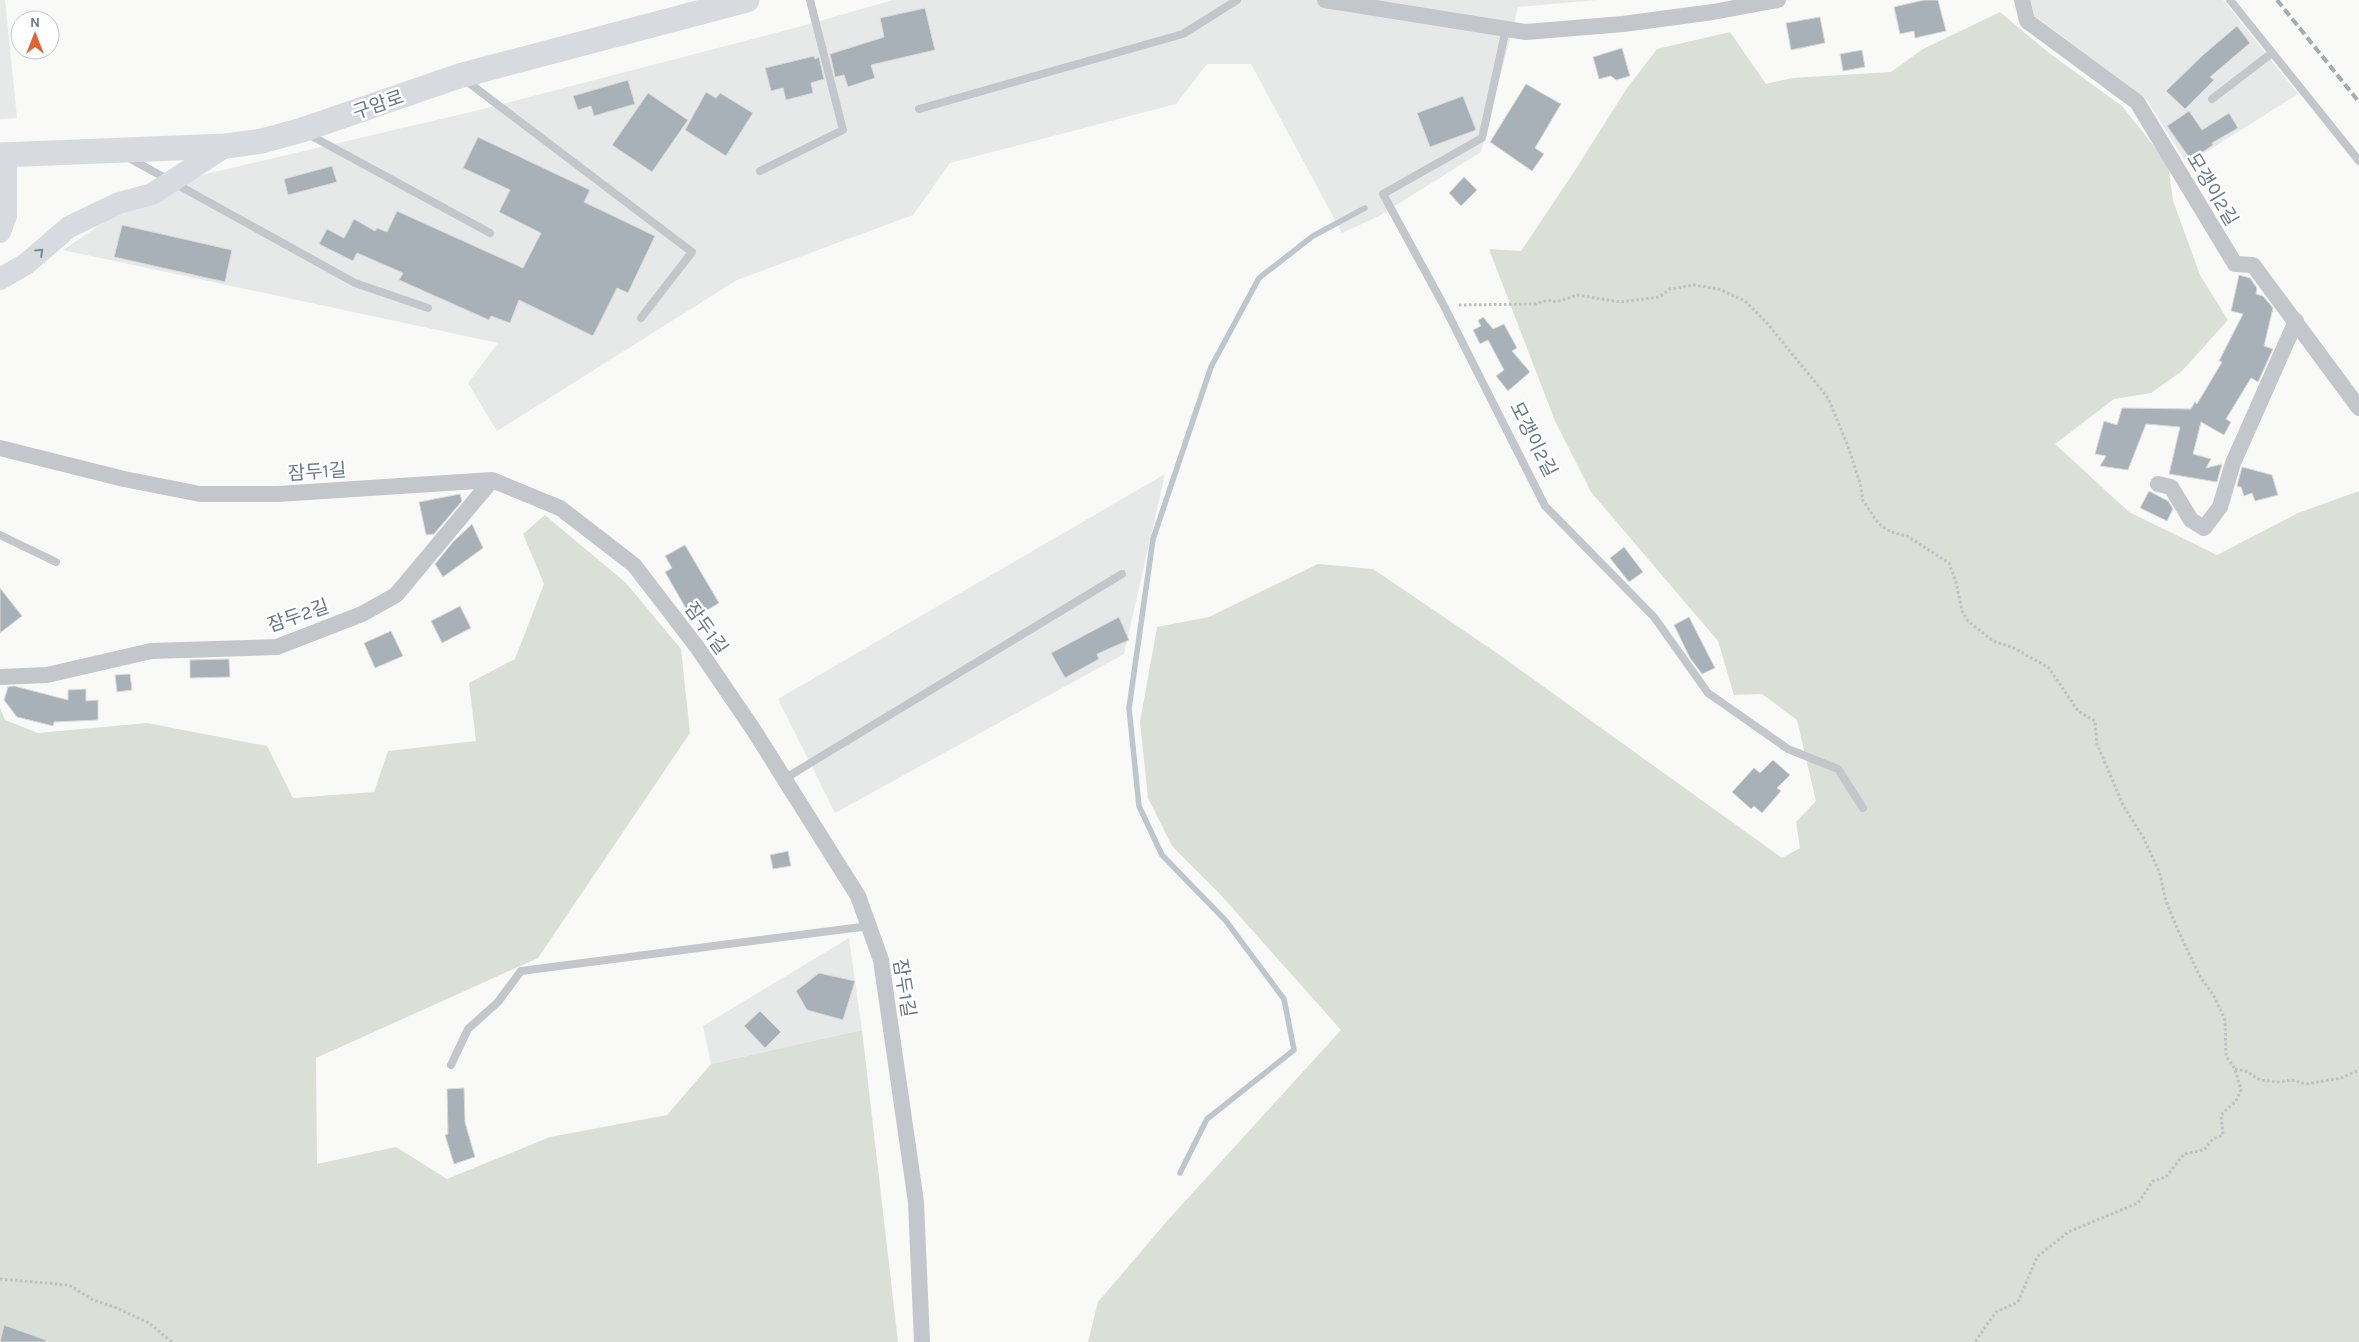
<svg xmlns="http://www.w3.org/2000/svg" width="2359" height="1342" font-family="Karla,'Noto Sans KR',sans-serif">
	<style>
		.built { fill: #e7e8e8 }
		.green { fill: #dae0d8 }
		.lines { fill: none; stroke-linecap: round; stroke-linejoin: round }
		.stream { stroke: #bdc6cc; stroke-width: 5.5 }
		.building { fill: #a9b1b8; stroke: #dbdbd9 }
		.path { stroke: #bdbfc2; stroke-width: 3; stroke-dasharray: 2.5 2.5; stroke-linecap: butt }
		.lane { stroke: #c3c6ca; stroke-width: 8 }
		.street { stroke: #c3c6ca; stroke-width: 16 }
		.secondary { stroke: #d7dbdf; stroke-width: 22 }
		.primary { stroke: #d7dbdf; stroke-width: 25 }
		.rail { stroke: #a6abb1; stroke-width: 4; stroke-dasharray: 8 4; stroke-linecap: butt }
		.oneway { stroke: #7a8794 }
		.labels { text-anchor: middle; stroke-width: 5; stroke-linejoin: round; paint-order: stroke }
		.street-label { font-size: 19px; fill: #697887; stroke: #fff }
	</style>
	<rect width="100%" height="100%" fill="#f9f9f7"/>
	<path class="built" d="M0 0H5L17 118 0 119Z
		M893 0H1597L1518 7 1481 152 1379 216 1342 233 1251 64H1207L1176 104 950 163 913 215 737 280 497 431 468 383 498 343 63 250 159 185 475 111 795 28Z
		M2029 0H2223L2298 94 2187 164 2147 100 2032 14Z
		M1165 474 1124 654 835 813 778 699Z
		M849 938 862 1030 711 1064 703 1026Z"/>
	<path class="green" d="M2000 12 2049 53 2122 106 2168 164 2173 201 2200 275 2228 320 2182 371 2151 393 2114 399 2055 444 2129 512 2217 555 2298 513 2359 491V1342H1088L1098 1302 1168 1220 1341 1030 1219 893 1172 846 1148 798 1140 722 1157 627 1209 617 1318 564 1373 569 1494 651 1782 858 1800 848 1796 822 1816 801 1797 720 1762 694 1734 695 1718 641 1591 492 1555 421 1489 249 1521 251 1572 175 1627 88 1657 49 1730 32 1766 84 1792 78 1891 72 1923 49Z
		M545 515 626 583 681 649 690 733 538 958 316 1058 317 1164 396 1147 447 1179 550 1137 667 1115 711 1064 862 1030 898 1342H0V708L5 720 38 733 147 723 267 746 293 798 374 792 388 751 476 741 469 683 515 659 544 584 523 534Z"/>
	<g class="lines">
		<path class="stream" d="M1180 1173 1207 1119 1294 1050 1284 999 1226 921 1162 855 1139 806 1129 708 1153 539 1211 367 1259 278 1313 236 1365 208"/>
	</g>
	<path class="building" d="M1924 0H1938L1946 31 1915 38 1914 31 1900 34 1894 7Z
		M925 8 935 50 871 65 875 78 848 87 844 75 835 77 830 54 884 37 880 18Z
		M1820 17 1825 43 1791 50 1786 23Z
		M2237 26 2250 43 2210 77 2214 80 2185 109 2166 91 2203 55Z
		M1622 48 1630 76 1616 80 1611 76 1599 79 1593 57Z
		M1862 50 1865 67 1843 71 1840 54Z
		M814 56 815 59 819 57 824 79 811 83 813 93 786 100 783 88 771 91 765 68Z
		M628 80 635 104 594 116 591 106 578 110 573 96Z
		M1526 84 1561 104 1535 148 1544 154 1532 171 1490 142Z
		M706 92 716 98 720 93 753 113 726 156 685 130Z
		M648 93 688 120 652 172 612 145Z
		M1463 96 1476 130 1430 147 1417 113Z
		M2189 111 2202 130 2229 113 2238 128 2212 143 2213 145 2191 160 2167 126Z
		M478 137 590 190 584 202 655 236 628 293 617 288 593 336 519 300 510 323 491 316 489 320 399 280 403 273 357 253 353 261 319 244 327 229 344 238 354 219 375 231 377 228 387 232 397 211 523 268 541 233 499 212 510 190 463 168Z
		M332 166 337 182 288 195 284 179Z
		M1464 177 1477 190 1461 206 1449 193Z
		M122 225 232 250 225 282 114 257Z
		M2239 275 2250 278 2257 288 2256 294 2263 296 2273 308 2264 346 2273 349 2258 382 2251 378 2226 419 2231 422 2224 435 2201 422 2193 454 2211 459 2206 468 2222 464 2217 482 2169 474 2180 427 2146 424 2128 470 2100 466 2106 456 2095 454 2104 421 2117 425 2122 408 2191 409 2195 402 2197 404 2222 362 2219 361 2243 314 2231 311Z
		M1483 317 1493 329 1504 324 1517 348 1512 351 1530 372 1508 391 1496 376 1504 370 1488 340 1480 344 1473 330 1481 326 1478 321Z
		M2242 467 2272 475 2278 495 2255 501 2252 493 2244 496 2241 487 2237 486Z
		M2149 491 2168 501 2173 509 2167 521 2140 508Z
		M460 494 462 501 434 534 426 535 419 502Z
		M472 524 483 548 443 577 435 564 453 542Z
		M685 545 719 603 692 619 665 572 672 568 665 556Z
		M1624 547 1643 572 1629 582 1610 558Z
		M0 588 22 616 0 633Z
		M460 606 471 628 442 643 431 621Z
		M1119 617 1129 640 1097 654 1099 659 1065 678 1051 653Z
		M1689 617 1715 668 1702 674 1690 658 1674 625Z
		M391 631 403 656 375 668 364 643Z
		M229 659 230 677 190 678V660Z
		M130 674 132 690 117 692 115 675Z
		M14 686 68 700V690L86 689V701L98 700V720L54 722 53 726 17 717 4 700 8 687Z
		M1773 760 1790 775 1777 788 1781 791 1762 813 1754 806 1751 809 1732 792 1754 768 1760 773Z
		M788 851 791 866 773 869 770 855Z
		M819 973 855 981 843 1020 807 1010 796 991Z
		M760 1011 781 1032 765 1048 744 1026Z
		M464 1088 465 1122 475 1157 454 1164 445 1135 448 1134 447 1089Z
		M4 1325 46 1340V1342H0Z"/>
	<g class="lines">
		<path class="path" d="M1459 305 1535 304 1548 300 1556 302 1577 295 1620 302 1659 297 1670 289 1694 285 1719 289 1745 301 1767 323 1828 398 1848 446 1860 483 1863 501 1879 524 1891 532 1907 536 1949 563 1956 582 1962 611 1968 621 1993 641 2014 648 2049 668 2078 711 2095 721 2097 744 2124 807 2143 837 2159 871 2166 901 2177 928 2199 975 2214 996 2225 1020 2226 1056 2235 1069 2241 1090 2236 1101 2221 1115 2223 1135 2213 1139 2204 1150 2184 1154 2166 1177 2153 1181 2138 1203 2068 1232 2037 1257 2018 1302 1996 1312 1975 1342
			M2235 1069 2246 1071 2260 1080 2278 1082 2292 1080 2306 1084 2341 1078 2359 1070
			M0 1279 69 1285 93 1300 117 1308 149 1323 172 1342"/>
		<path class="lane" d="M2230 0 2359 161
			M1506 29 1482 138 1383 194 1443 304 1545 506 1654 617 1708 693 1788 749 1838 769 1863 808
			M465 80 692 252 641 318
			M2212 99 2272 53
			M919 109 1183 34 1237 0
			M308 134 490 233
			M129 158 355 283 428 308
			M760 171 843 130 810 0
			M0 535 56 562
			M784 779 1122 574
			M451 1065 468 1029 498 1002 521 971 869 926"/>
		<path class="street" d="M1325 0 1526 32 1623 24 1713 12 1778 0
			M2022 0 2027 21 2137 102 2235 264 2253 265 2359 408
			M0 448 124 479 200 494H278L492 480 560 508 634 565 697 647 753 729 858 896 881 960 916 1202 922 1342
			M2158 484 2171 487 2191 520 2204 528 2220 507 2233 463 2296 321
			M0 677 47 675 151 651 277 647 362 614 396 595 492 480"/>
		<path class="secondary" d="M0 232 6 216V155
			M0 279 26 264 69 227 119 203 152 194 226 146"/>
		<path class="primary" d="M0 155 226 146 262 141 302 130 459 76 747 0"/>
		<path class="rail" d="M2277 0 2359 102"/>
	</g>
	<defs><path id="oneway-chevron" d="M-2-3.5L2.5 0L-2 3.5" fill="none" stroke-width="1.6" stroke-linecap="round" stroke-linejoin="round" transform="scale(1.25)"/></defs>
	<use class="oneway" href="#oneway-chevron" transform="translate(40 252) rotate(-43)"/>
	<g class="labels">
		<g class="street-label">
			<text transform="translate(378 104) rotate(-19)" y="7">구암로</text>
			<text transform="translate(2213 189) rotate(59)" y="7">모갱이2길</text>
			<text transform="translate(1534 439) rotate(63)" y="7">모갱이2길</text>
			<text transform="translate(317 471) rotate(-4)" y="7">잠두1길</text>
			<text transform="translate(298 615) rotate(-19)" y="7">잠두2길</text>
			<text transform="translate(707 628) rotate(54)" y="7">잠두1길</text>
			<text transform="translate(905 988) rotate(81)" y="7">잠두1길</text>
		</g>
	</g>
	<g transform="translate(35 35)"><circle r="24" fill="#ffffff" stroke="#c3c9cf"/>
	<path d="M0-4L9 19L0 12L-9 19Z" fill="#df6431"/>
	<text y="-8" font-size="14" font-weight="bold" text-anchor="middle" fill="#697887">N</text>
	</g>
</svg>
